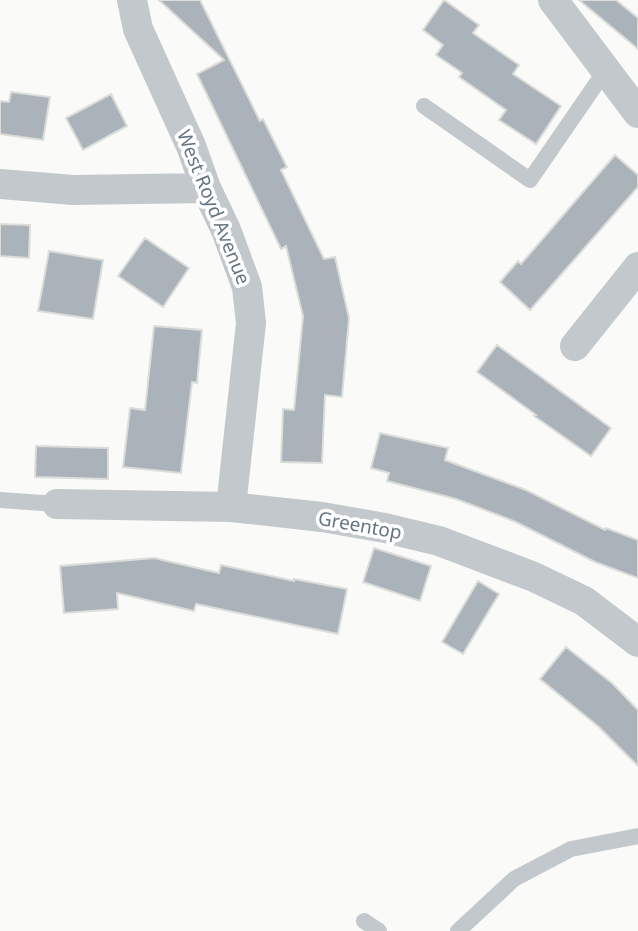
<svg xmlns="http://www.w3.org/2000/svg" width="638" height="931" font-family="'Noto Sans',sans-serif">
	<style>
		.building { fill: #aab3b9; stroke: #dcdcda; stroke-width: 2 }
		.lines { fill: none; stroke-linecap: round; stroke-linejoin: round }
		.lane { stroke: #c3c8cc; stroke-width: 16 }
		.street { stroke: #c3c8cc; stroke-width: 30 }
		.labels { text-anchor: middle; stroke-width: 7; stroke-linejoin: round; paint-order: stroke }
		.street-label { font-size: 19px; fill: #657683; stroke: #fff }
	</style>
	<rect width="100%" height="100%" fill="#fafaf8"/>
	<path class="building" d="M159 0H200L260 121 263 119 287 167 281 170 324 259 335 257 349 318 342 397 325 395 322 463 281 462 283 409 294 410 303 316 286 246 281 249 197 74 224 60Z
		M444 0 479 25 473 33 519 65 513 74 561 106 536 144 499 120 506 110 459 77 462 73 436 55 443 45 423 30Z
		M579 0H616L638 18V49Z
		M11 92 50 97 43 140 0 134V101L9 102Z
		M111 94 127 126 83 150 66 118Z
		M615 155 638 175V187L530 310 500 282 518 261 521 264Z
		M0 224 30 225 29 258 0 256Z
		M145 238 189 268 163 307 118 276Z
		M49 251 103 260 93 319 38 311Z
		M154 326 202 330 197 383 192 382 181 473 123 467 130 408 145 410Z
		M497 345 611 428 591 456 534 416 536 415 477 372Z
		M380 433 448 448 445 460 526 490 605 530 606 528 638 540V578L595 562 516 522 485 510 456 499 387 481 389 473 371 468Z
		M36 446 108 448V479L35 477Z
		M374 548 431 566 420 601 363 582Z
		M154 558 219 573 221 565 294 581V579L347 589 338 634 196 604 194 611 117 593 118 609 64 613 60 566Z
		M478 581 499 594 463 654 442 642Z
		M566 647 613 684 638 710V766L599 727 540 679Z"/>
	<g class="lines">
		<path class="lane" d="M424 106 530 180 605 71
			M0 500 57 504
			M364 921 379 931
			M458 931 514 879 571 849 638 836"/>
		<path class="street" d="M132 0 138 29 191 146 206 188 226 230 247 287 251 323 231 507
			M553 0 638 113
			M0 184 73 190 206 188
			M575 346 638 267
			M57 504 231 507 322 517 385 528 439 541 534 577 584 601 638 642"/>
	</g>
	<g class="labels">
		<g class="street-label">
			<text transform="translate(214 207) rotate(68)" y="7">West Royd Avenue</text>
			<text transform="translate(360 525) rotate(10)" y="7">Greentop</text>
		</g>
	</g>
</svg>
